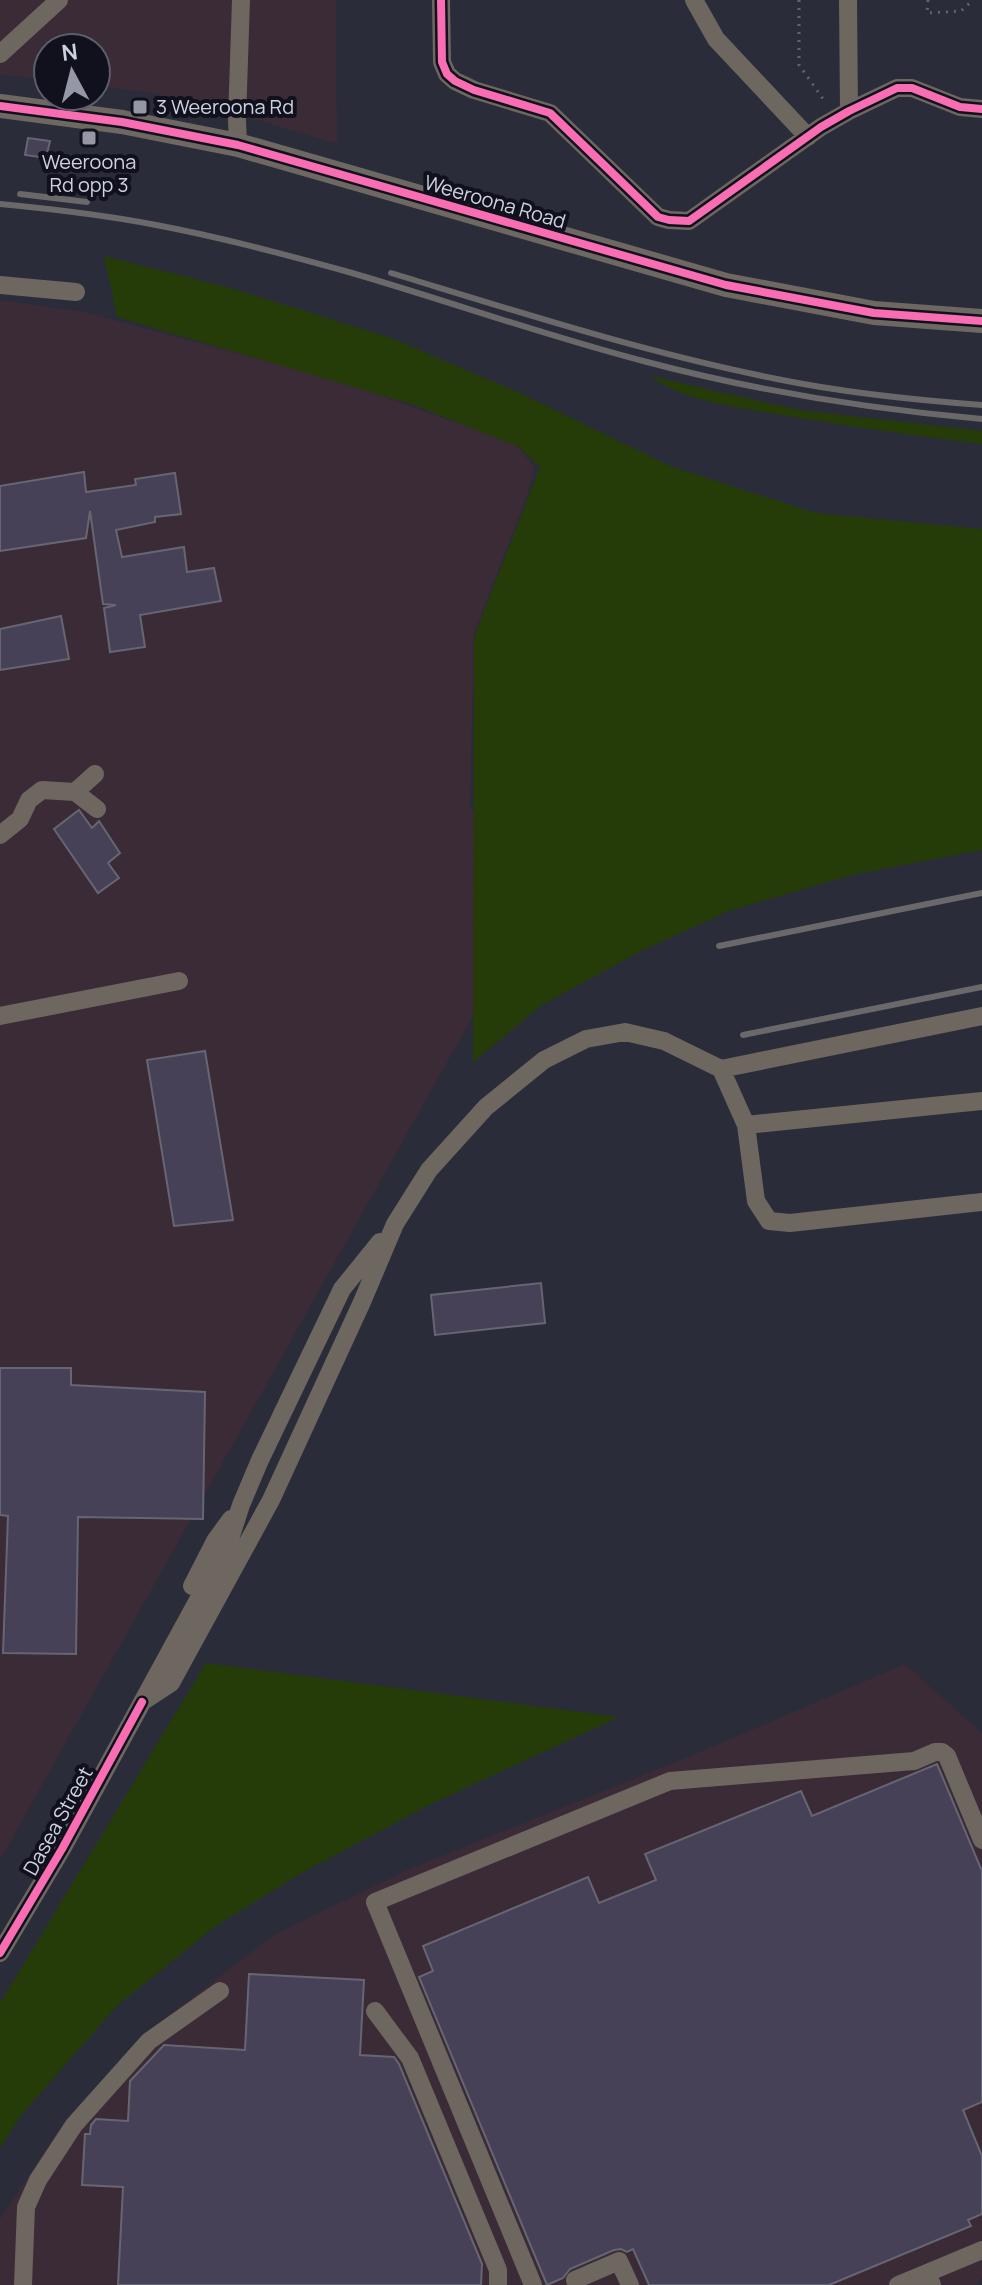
<svg xmlns="http://www.w3.org/2000/svg" width="982" height="2285" font-family="Manrope,sans-serif">
	<style>
		.industrial { fill: #3a2b36 }
		.green { fill: #263c08 }
		.building { fill: #464157; stroke: #666672; stroke-width: 2 }
		.lines { fill: none; stroke-linecap: round; stroke-linejoin: round }
		.path { stroke: #676363; stroke-width: 3; stroke-dasharray: 2 6; stroke-linecap: butt }
		.minor { stroke: #6d675f; stroke-width: 18 }
		.major { stroke: #6e6863; stroke-width: 24 }
		.rail { stroke: #6b6869; stroke-width: 6 }
		.cycleway-casing { stroke: #10111d; stroke-width: 13 }
		.cycleway { stroke: #f96db3; stroke-width: 8 }
		.poi-dot { fill: #9597a7; stroke: #10111d; stroke-width: 3 }
		.labels { text-anchor: middle; stroke-width: 8; stroke-linejoin: round; paint-order: stroke }
		.poi-label { font-size: 20px; fill: #ced1e2; stroke: #10111d; text-anchor: start }
		.street-label { font-size: 20px; fill: #ced1e2; stroke: #10111d }
	</style>
	<rect width="100%" height="100%" fill="#2a2c3a"/>
	<path class="industrial" d="M0 0H336L337 144 258 120 153 93 96 86V48H48V79L0 75Z
		M0 300 84 312 330 378 514 443 534 466 528 493 474 633 470 804 516 939 0 1860Z
		M905 1664 982 1733V2278L976 2285H0V2219L63 2123 145 2033 274 1935 407 1870 693 1755Z"/>
	<path class="green" d="M104 256 234 289 391 338 522 394 670 466 815 513 982 529V850L852 875 729 911 639 952 542 1005 473 1062 474 637 540 467 519 447 414 405 117 317Z
		M649 376 799 410 982 431V444C917 436 853 427 788 416 742 408 688 403 649 376Z
		M206 1663 619 1717 429 1805 298 1875 213 1928 117 2006 22 2114 0 2148V2003Z"/>
	<path class="building" d="M28 138 50 141 46 158 25 155Z
		M84 472 86 492 136 485 135 479 175 473 181 514 155 517V522L116 530 122 557 184 547 187 572 214 568 221 601 140 615 145 647 110 652 104 608 116 605 103 604 90 511 86 538 0 551V486Z
		M61 616 69 659 0 670V629Z
		M79 810 92 828 99 821 120 853 108 863 119 878 98 893 54 829Z
		M205 1051 233 1220 174 1226 147 1060Z
		M541 1283 545 1323 435 1335 431 1295Z
		M0 1368H71V1385L205 1392 203 1519 78 1517 76 1654 3 1653 8 1516 0 1515Z
		M937 1764 982 1871V2102L963 2110 982 2156V2214L968 2220 971 2226 829 2285H649L633 2249 627 2252 621 2249 614 2250 570 2269 563 2278 547 2285 419 1977 433 1971 423 1946 588 1877 599 1903 656 1880 645 1854 801 1791 812 1816Z
		M249 1974 364 1980 360 2055 394 2057 399 2064 482 2264 481 2285H118L123 2187 82 2185 85 2134H90L91 2125 96 2119 128 2121 130 2081 164 2045 245 2050Z"/>
	<g class="lines">
		<path class="path" d="M799 0V65L826 103
			M928 0 927 13 961 11 973 0"/>
		<path class="minor" d="M441 0 442 62 447 74 455 81 474 90 550 113 658 217 669 220 689 221 821 127 849 111 897 88H912L960 107 982 109
			M694 0 716 39 808 137
			M848 0 849 111
			M0 54 59 0
			M238 145 237 120 241 0
			M0 285 76 292
			M75 792 97 809
			M0 835 20 819 29 800 42 790 75 792 95 774
			M0 1016 179 981
			M721 1069 746 1125 982 1101
			M746 1125 756 1201 769 1221 790 1223 982 1202
			M192 1586 215 1541 231 1519
			M142 1702 171 1683 271 1500 362 1302 395 1224 429 1170 486 1107 544 1060 586 1039 625 1032 664 1041 721 1069 982 1016
			M0 1953 62 1849 228 1545 241 1505 260 1460 342 1289 380 1242
			M375 2011 410 2058 498 2270V2285
			M927 2273 982 2250
			M23 2285 26 2207 38 2180 74 2125 149 2041 220 1991
			M533 2285 375 1902 670 1781 914 1761 935 1752H942L947 1756 982 1840
			M577 2285 575 2280 619 2261 630 2285
			M898 2285 927 2273 932 2285"/>
		<path class="major" d="M0 106 122 122 238 145 726 285 874 313 982 321"/>
		<path class="rail" d="M20 194 87 202
			M0 204C52 209 105 215 156 225 220 237 283 254 345 271 446 300 545 336 647 362 757 391 869 409 982 419
			M391 273C519 312 646 353 777 379 845 393 914 400 982 405
			M719 946 982 893
			M743 1035 982 987"/>
		<g class="cycleway-casing">
			<path id="cycleway" d="M441 0 442 62 447 74 455 81 474 90 550 113 658 217 669 220 689 221 821 127 849 111 897 88H912L960 107 982 109
				M0 106 122 122 238 145 726 285 874 313 982 321
				M0 1953 62 1849 142 1702"/>
		</g>
		<use href="#cycleway" class="cycleway"/>
	</g>
	<g class="poi-dot">
		<rect x="132" y="99" width="16" height="16" rx="4"/>
		<rect x="81" y="130" width="16" height="16" rx="4"/>
	</g>
	<g class="labels">
		<g class="poi-label">
			<text x="156" y="114">3 Weeroona Rd</text>
			<text x="89" y="169" text-anchor="middle">Weeroona<tspan x="89" dy="23">Rd opp 3</tspan></text>
		</g>
		<g class="street-label">
			<text transform="translate(495 202) rotate(16)" y="7">Weeroona Road</text>
			<text transform="translate(58 1821) rotate(-61)" y="7">Dasea Street</text>
		</g>
	</g>
	<g transform="translate(72 72) rotate(353)"><circle r="38" fill="#10111d" stroke="#5c5e6c" stroke-width="2"/>
	<path d="M0-6L14 30L0 20L-14 30Z" fill="#9597a7"/>
	<text y="-12" font-size="22" font-weight="bold" text-anchor="middle" fill="#ced1e2">N</text>
	</g>
</svg>
